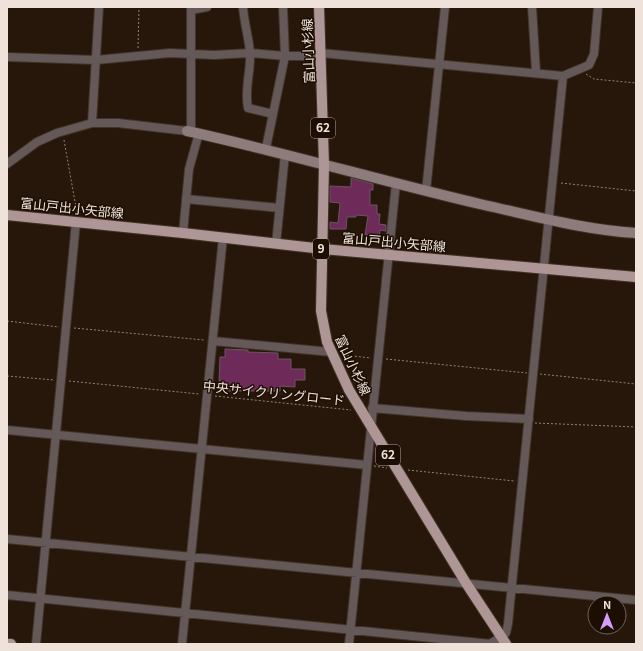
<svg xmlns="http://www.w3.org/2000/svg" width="643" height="651" font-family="Georgia,'Noto Sans JP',serif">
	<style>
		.building { fill: #6e2b5a; stroke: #6b5663 }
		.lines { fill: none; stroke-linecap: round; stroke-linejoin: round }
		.street-casing { stroke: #433327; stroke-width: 10 }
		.secondary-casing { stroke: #433327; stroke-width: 12 }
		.primary-casing { stroke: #433327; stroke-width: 12 }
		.path { stroke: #908277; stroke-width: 1; stroke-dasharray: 2 2; stroke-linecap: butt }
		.street { stroke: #645958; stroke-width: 8 }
		.secondary { stroke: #8e7b7b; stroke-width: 10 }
		.primary { stroke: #af9696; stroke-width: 10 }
		.labels { text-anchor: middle; stroke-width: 3; stroke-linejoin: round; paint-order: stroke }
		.shield { fill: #1d0e03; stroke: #afa29a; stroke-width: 1 }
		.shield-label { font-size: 12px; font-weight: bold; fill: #eee2da }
		.street-label { font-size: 13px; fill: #eee2da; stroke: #1d0e03 }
	</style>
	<rect width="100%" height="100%" fill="#27170a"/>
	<path class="building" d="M351 178 373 184V190H370V205H377V214H380L379 224 386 225V231L380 230 379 240H372V235H365L368 216 356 215V217H347L346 229H330V222L338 223 340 203 330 202V186L351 187Z
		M225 349 248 350V352L278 353V359H291V369H305V380H295V387L280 386V391H228L229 384H219L220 357H225Z"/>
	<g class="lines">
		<g class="street-casing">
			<path id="street" d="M243 7C244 23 249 38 250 53 251 72 244 89 248 108L273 114
				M532 7 536 72
				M191 10 207 7
				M7 57 96 60 170 53 214 55 250 53 285 56H308L321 53 563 76 589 65 594 54 598 7
				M92 123 99 7
				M191 132V7
				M266 148 285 56 283 7
				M7 164 37 142 57 133 92 123H118L187 131
				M426 191 445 7
				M186 199 279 208
				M183 233 189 169 199 133
				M276 244 285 154
				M213 341 331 352
				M372 408 466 416 529 419
				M7 430 367 465
				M7 539 636 600
				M7 595 491 644
				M36 644 76 222
				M182 644 223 237
				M349 644 396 183
				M490 644 506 633 508 624 563 76"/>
		</g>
		<g class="secondary-casing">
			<path id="secondary" d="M187 131C287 153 385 182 484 205 534 216 585 230 636 233"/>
		</g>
		<g class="primary-casing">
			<path id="primary" d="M319 7 324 165 321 311 327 342 349 390 466 583 506 644
				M7 215 183 233 323 249 636 277
				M7 644H11"/>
		</g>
		<path class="path" d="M138 48 139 7
			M586 74 594 79 636 83
			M64 140 77 213
			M561 183 636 191
			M7 321 59 327
			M74 328 204 340
			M343 355 371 358
			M386 359 527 373
			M540 374 636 384
			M7 376 54 380
			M69 381 199 394
			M215 396 351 410
			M535 423 636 427
			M374 466 387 468
			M408 470 514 481"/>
		<use href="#street" class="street"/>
		<use href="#secondary" class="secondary"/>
		<use href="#primary" class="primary"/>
	</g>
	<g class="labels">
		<g class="shield">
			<rect x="311" y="118" width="24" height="20" rx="3"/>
			<rect x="313" y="239" width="16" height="20" rx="3"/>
			<rect x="376" y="445" width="24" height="20" rx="3"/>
		</g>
		<g class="shield-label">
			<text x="323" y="132">62</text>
			<text x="321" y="253">9</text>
			<text x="388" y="459">62</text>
		</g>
		<g class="street-label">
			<text transform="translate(308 51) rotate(-92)" y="5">富山小杉線</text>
			<text transform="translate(72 208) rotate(6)" y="5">富山戸出小矢部線</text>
			<text transform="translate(394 242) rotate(5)" y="5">富山戸出小矢部線</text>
			<text transform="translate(353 365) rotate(65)" y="5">富山小杉線</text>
			<text transform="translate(274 393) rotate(6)" y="5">中央サイクリングロード</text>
		</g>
	</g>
	<rect width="643" height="651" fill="none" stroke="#eee2da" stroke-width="16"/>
	<g transform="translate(607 615)"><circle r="19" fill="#1d0e03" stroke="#716359"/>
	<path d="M0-3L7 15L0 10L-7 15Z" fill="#d29dfd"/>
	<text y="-6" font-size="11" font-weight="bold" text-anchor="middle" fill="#eee2da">N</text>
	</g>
</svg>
